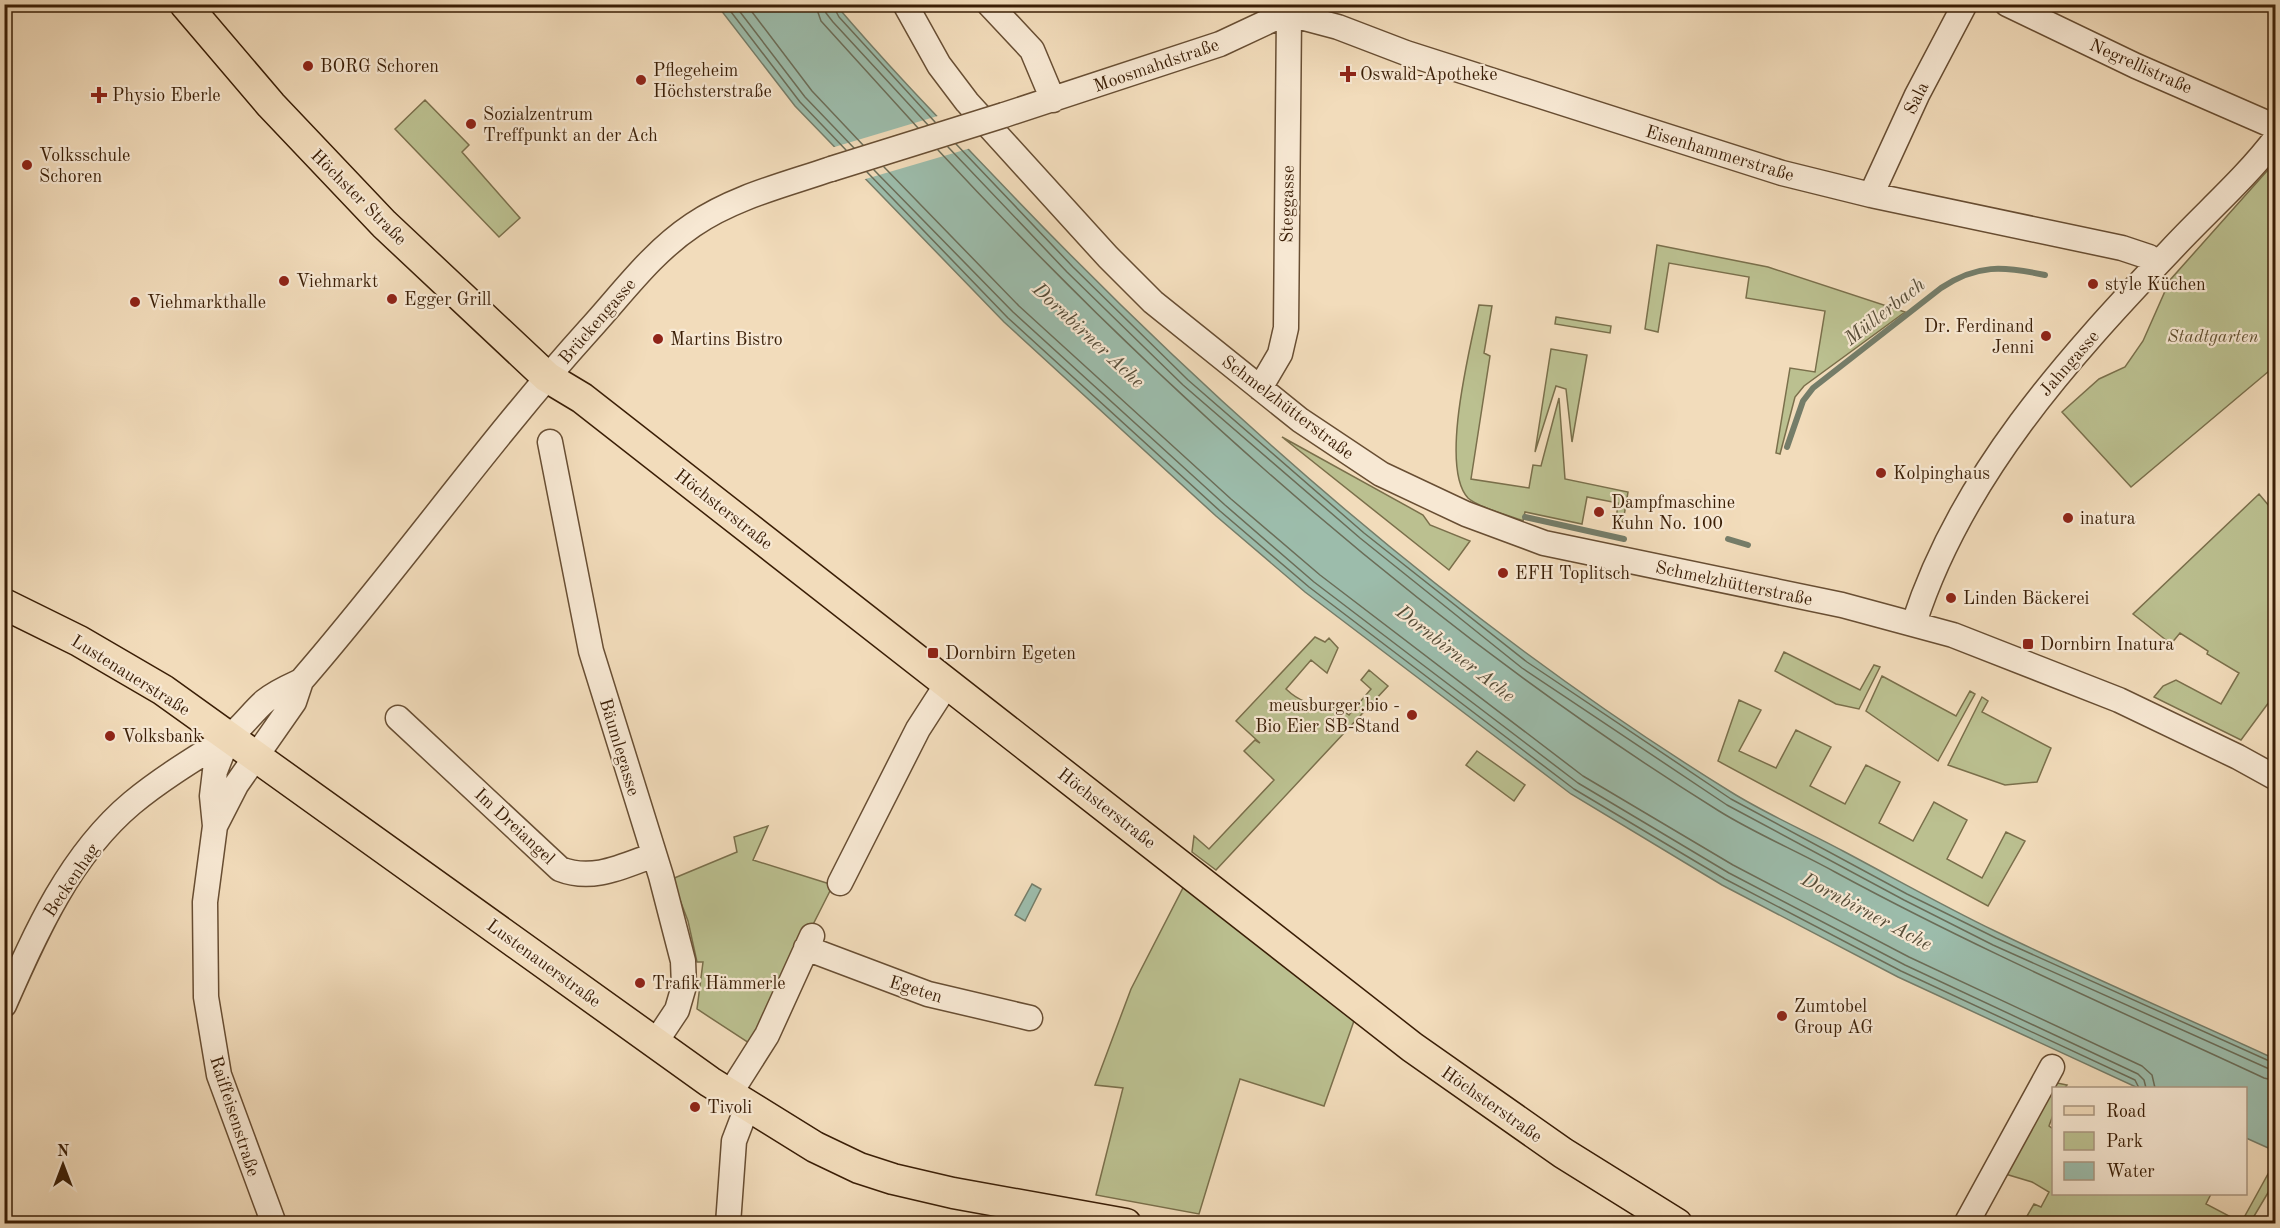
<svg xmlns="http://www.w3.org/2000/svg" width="2280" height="1228" font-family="'Old Standard TT',serif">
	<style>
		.green { fill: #bbc090; stroke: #7a6f4b; stroke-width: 1.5 }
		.water { fill: #9cbcab; stroke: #757d69; stroke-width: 1.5 }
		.pier { fill: #f2dcbb }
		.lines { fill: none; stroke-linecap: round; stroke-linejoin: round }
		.shore { stroke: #6b6d58; stroke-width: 1.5 }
		.stream { stroke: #757d69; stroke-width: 6 }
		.minor-casing { stroke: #684e33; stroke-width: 27 }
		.major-casing { stroke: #3a1e06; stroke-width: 33 }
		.minor { stroke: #f7e8d3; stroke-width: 24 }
		.major { stroke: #f2dcbb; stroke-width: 30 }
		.minor-bridge-casing { stroke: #684e33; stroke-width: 27; stroke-linecap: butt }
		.minor-bridge { stroke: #f7e8d3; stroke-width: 24 }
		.poi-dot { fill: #8f2418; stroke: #f7e8d3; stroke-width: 2 }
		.labels { text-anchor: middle; stroke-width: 4.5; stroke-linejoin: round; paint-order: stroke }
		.street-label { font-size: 18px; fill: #3a1e06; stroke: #f7e8d3 }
		.poi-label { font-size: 18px; fill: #3a1e06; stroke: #f7e8d3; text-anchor: start }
		.park-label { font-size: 18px; font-style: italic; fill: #614f2f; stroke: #f7e8d3 }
		.water-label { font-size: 20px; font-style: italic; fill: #574d38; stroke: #f7e8d3 }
	</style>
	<rect width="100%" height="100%" fill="#f2dcbb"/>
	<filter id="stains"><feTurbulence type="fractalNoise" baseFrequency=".00333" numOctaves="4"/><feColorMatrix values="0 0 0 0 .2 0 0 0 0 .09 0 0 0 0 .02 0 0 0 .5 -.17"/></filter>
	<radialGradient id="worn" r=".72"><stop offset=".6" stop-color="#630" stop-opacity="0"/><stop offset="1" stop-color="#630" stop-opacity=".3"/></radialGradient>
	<path class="green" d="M425 100 469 145 462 152 520 218 499 237 395 129Z
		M2275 162V366L2131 487 2062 412 2099 379 2125 367 2143 341 2170 280Z
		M1657 245 1768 267 1905 312 1804 386 1795 397 1780 454 1776 453 1790 368 1815 372 1825 311 1746 298 1749 277 1669 263 1658 332 1645 329Z
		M1479 305 1492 306 1484 353 1490 356 1471 479 1529 488 1533 465 1541 466 1559 398 1565 479 1628 492 1623 522 1616 521 1618 503 1587 497 1582 524 1525 512 1523 521C1511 516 1477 507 1468 498 1439 467 1471 345 1479 305Z
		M1556 317 1611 326 1610 333 1555 324Z
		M1551 349 1587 355 1572 442 1566 389 1556 386 1535 452Z
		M1282 437 1423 515 1430 525 1470 541 1449 570Z
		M2259 494 2275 513V694L2241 740 2154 697 2163 686 2176 680 2221 704 2239 673 2207 654 2208 651 2180 633 2171 644 2133 614Z
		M1315 637 1325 642 1329 638 1338 648 1327 673 1311 660 1286 689C1311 713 1327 698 1349 715L1371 689 1361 680 1369 670 1388 686 1216 870 1192 852 1194 836 1209 849 1274 780 1244 751 1255 740 1260 743 1236 721Z
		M1784 652 1860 690 1874 665 1880 667 1859 709 1836 704 1775 671Z
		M1882 676 1956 716 1970 691 1975 694 1938 761 1866 711Z
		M1982 697 1988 701 1982 712 2051 748 2037 782 2005 785 1948 765Z
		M1739 700 1761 710 1739 751 1776 768 1796 730 1831 747 1810 786 1845 804 1866 765 1900 782 1879 823 1913 841 1934 802 1967 820 1947 859 1982 878 2006 832 2025 841 1988 906 1718 761Z
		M1477 751 1525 785 1514 801 1466 765Z
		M768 826 753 860 833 885 752 1045 697 1009 703 962H697L688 921 672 879 737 852 734 837Z
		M1184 886 1355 1018 1324 1106 1240 1079 1199 1214 1096 1195 1123 1088 1095 1085 1131 989Z
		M2057 1083 2067 1085 2065 1088H2054L2053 1115 2049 1126 2053 1129 2054 1194H2211L2206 1204 2231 1217 2228 1222 2231 1223H2023L2034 1204 2041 1207 2049 1192 2032 1182 2002 1173 2053 1085Z
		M2268 1174 2275 1181 2250 1223H2241Z"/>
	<path class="water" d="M717 5H836C892 71 954 134 1014 197 1229 421 1466 628 1731 792 1766 814 1806 831 1843 851 1894 878 1943 906 1995 931 2088 976 2182 1016 2275 1059V1151L2246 1138V1088H2138L1898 977 1722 885 1571 794 1305 592 1216 516 1004 322 795 106Z
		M1032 884 1041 889 1025 921 1015 915Z"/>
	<path class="pier" d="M941 115 971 148 862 180 831 148Z"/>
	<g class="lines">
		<path class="shore" d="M725 4 800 102 846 150
			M734 4 805 97 854 148
			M746 4 812 91 863 145
			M815 4 821 21 918 128
			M824 4 826 13 833 22 928 125
			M832 4 839 17 935 122
			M956 144 1073 267 1188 380 1364 533 1527 662 1731 799 1907 894 1996 938 2276 1064
			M948 147 1067 272 1183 385 1360 538 1522 668 1727 805 1904 900 1993 945 2276 1072
			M938 150C1170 400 1429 630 1719 811 1756 834 1797 851 1835 872 1975 948 2120 1011 2264 1078L2276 1081
			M884 167 1019 306 1231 499 1320 575 1583 776 1733 865 1909 957 2142 1066 2152 1075 2155 1088
			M874 170 1013 312 1225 505 1314 582 1578 783 1729 873 1905 965 2138 1074 2144 1080 2146 1088
			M867 172 1008 318 1220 511 1309 587 1574 789 1725 879 1901 971 2135 1080 2139 1088"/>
		<path class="stream" d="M1787 447 1803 401 1813 388 1941 288C1977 264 2003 266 2045 275
			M1525 517 1624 539
			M1728 539 1748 545"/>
		<g class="minor-casing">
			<path id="minor" d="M905 4 939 65 967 102 1108 257 1153 302 1300 420 1381 474 1466 514 1544 543 1842 605 1953 635 2119 700 2238 757 2276 778
				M989 4 1032 50 1053 100
				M2007 4 2136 66 2276 127
				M1289 14 1338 27 1406 53 1782 173 1871 195 2122 248 2149 257 2158 263
				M1004 115 1220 44 1299 7
				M1871 195 1917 95 1965 4
				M1260 388 1280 354 1286 328 1289 14
				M550 442 591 651 661 876 683 961 684 986 677 1010 655 1043
				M1914 623C1961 477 2066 360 2170 251 2205 213 2245 179 2276 138
				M398 718 560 869C593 882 623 866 654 855
				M228 738 215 771 212 796 215 826 205 902 206 997 219 1075 274 1224
				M215 826 236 785 294 702 301 681C400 567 487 443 588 331 622 294 651 253 693 225 734 197 784 185 831 169
				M840 883 918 729 947 684
				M806 948 928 994 1030 1018
				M4 1005C36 932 70 855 132 803 161 779 194 759 226 739 241 729 252 712 265 701 276 692 288 687 301 681
				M729 1095 767 1035 812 936
				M728 1224 734 1141 747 1107
				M1966 1224 2052 1067"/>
		</g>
		<g class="major-casing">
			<path id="major" d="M185 4 271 105 384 224 547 377 582 398 1412 1047 1563 1153 1677 1224
				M4 604 79 641 163 690 710 1082 815 1147 859 1168 893 1179 953 1193 1126 1224"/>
		</g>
		<use href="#minor" class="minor"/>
		<use href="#major" class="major"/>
		<g class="minor-bridge-casing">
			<path id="minor-bridge" d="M831 169 1004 115"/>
		</g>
		<use href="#minor-bridge" class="minor-bridge"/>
	</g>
	<g class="poi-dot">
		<circle cx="308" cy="66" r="6"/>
		<path d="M1345 65h6v6h6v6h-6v6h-6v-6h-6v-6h6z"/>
		<circle cx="641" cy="80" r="6"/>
		<path d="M96 86h6v6h6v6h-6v6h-6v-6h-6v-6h6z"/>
		<circle cx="471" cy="124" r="6"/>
		<circle cx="27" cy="165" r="6"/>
		<circle cx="284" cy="281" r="6"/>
		<circle cx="2093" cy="284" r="6"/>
		<circle cx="392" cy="299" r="6"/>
		<circle cx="135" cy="302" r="6"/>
		<circle cx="2046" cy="336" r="6"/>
		<circle cx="658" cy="339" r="6"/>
		<circle cx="1881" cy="473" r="6"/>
		<circle cx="1599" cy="512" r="6"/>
		<circle cx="2068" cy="518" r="6"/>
		<circle cx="1503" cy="573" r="6"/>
		<circle cx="1951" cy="598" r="6"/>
		<rect x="2022" y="638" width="12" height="12" rx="3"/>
		<rect x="927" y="647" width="12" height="12" rx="3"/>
		<circle cx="1412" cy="715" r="6"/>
		<circle cx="110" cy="736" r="6"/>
		<circle cx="640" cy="983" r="6"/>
		<circle cx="1782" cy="1016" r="6"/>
		<circle cx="695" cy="1107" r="6"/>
	</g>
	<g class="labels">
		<g class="street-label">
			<text transform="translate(1156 65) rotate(-19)" y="6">Moosmahdstraße</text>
			<text transform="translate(2141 66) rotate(24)" y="6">Negrellistraße</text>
			<text transform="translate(1916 98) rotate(-64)" y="6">Sala</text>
			<text transform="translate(1720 153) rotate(17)" y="6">Eisenhammerstraße</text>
			<text transform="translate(359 197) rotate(45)" y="6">Höchster Straße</text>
			<text transform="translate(1287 204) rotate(-89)" y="6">Steggasse</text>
			<text transform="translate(597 321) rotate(-49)" y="6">Brückengasse</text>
			<text transform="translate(2069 363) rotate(-49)" y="6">Jahngasse</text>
			<text transform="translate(1288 407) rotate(37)" y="6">Schmelzhütterstraße</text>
			<text transform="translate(724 509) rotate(38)" y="6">Höchsterstraße</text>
			<text transform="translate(1734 583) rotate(12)" y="6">Schmelzhütterstraße</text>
			<text transform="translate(131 675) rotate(32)" y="6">Lustenauerstraße</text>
			<text transform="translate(620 747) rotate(73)" y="6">Bäumlegasse</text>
			<text transform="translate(1107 808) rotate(38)" y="6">Höchsterstraße</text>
			<text transform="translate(515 826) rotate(43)" y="6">Im Dreiangel</text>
			<text transform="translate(71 880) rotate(-56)" y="6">Beckenhag</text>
			<text transform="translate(544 963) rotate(36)" y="6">Lustenauerstraße</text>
			<text transform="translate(916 989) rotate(17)" y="6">Egeten</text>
			<text transform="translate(1492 1104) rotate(35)" y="6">Höchsterstraße</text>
			<text transform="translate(235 1116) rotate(72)" y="6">Raiffeisenstraße</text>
		</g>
		<g class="poi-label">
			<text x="320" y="72">BORG Schoren</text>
			<text x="653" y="76">Pflegeheim<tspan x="653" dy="21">Höchsterstraße</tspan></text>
			<text x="1360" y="80">Oswald-Apotheke</text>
			<text x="112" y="101">Physio Eberle</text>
			<text x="483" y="120">Sozialzentrum<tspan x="483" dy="21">Treffpunkt an der Ach</tspan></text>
			<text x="39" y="161">Volksschule<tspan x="39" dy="21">Schoren</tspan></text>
			<text x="296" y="287">Viehmarkt</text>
			<text x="2105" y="290">style Küchen</text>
			<text x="404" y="305">Egger Grill</text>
			<text x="147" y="308">Viehmarkthalle</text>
			<text x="2034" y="332" text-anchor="end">Dr. Ferdinand<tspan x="2034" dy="21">Jenni</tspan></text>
			<text x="670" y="345">Martins Bistro</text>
			<text x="1893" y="479">Kolpinghaus</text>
			<text x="1611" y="508">Dampfmaschine<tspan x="1611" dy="21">Kuhn No. 100</tspan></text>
			<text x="2080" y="524">inatura</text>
			<text x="1515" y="579">EFH Toplitsch</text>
			<text x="1963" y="604">Linden Bäckerei</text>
			<text x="2040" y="650">Dornbirn Inatura</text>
			<text x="945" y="659">Dornbirn Egeten</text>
			<text x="1400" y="711" text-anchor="end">meusburger.bio -<tspan x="1400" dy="21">Bio Eier SB-Stand</tspan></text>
			<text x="122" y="742">Volksbank</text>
			<text x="652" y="989">Trafik Hämmerle</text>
			<text x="1794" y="1012">Zumtobel<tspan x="1794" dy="21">Group AG</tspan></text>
			<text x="707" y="1113">Tivoli</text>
		</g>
		<g class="park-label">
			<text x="2213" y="342">Stadtgarten</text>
		</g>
		<g class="water-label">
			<text transform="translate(1884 311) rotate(-38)" y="7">Müllerbach</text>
			<text transform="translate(1089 335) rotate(43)" y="7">Dornbirner Ache</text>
			<text transform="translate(1456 653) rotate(38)" y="7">Dornbirner Ache</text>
			<text transform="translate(1867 911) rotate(28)" y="7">Dornbirner Ache</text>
		</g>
	</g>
	<rect width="2280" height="1228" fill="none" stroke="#f2dcbb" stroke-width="24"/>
	<rect x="6" y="6" width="2268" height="1216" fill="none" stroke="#3a1e06" stroke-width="3"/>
	<rect x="12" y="12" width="2256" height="1204" fill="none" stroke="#3a1e06" stroke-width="1.5"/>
	<rect x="2052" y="1087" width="195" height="108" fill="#f7e8d3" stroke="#ab9781" stroke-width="1.5"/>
	<rect x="2064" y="1106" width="30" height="9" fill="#f2dcbb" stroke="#ab9781" stroke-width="1.5"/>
	<text x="2106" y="1117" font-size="18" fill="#3a1e06">Road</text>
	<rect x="2064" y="1132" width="30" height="18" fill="#bbc090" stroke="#ab9781" stroke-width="1.5"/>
	<text x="2106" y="1147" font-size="18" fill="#3a1e06">Park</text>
	<rect x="2064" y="1162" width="30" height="18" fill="#9cbcab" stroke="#ab9781" stroke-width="1.5"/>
	<text x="2106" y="1177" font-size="18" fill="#3a1e06">Water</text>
	<g transform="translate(63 1165)" stroke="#f7e8d3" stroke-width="4.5" paint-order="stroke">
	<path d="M0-4.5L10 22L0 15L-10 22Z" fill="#3a1e06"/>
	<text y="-9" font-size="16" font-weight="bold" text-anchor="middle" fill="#3a1e06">N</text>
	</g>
	<rect width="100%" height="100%" filter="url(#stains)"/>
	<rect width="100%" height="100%" fill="url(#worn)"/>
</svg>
